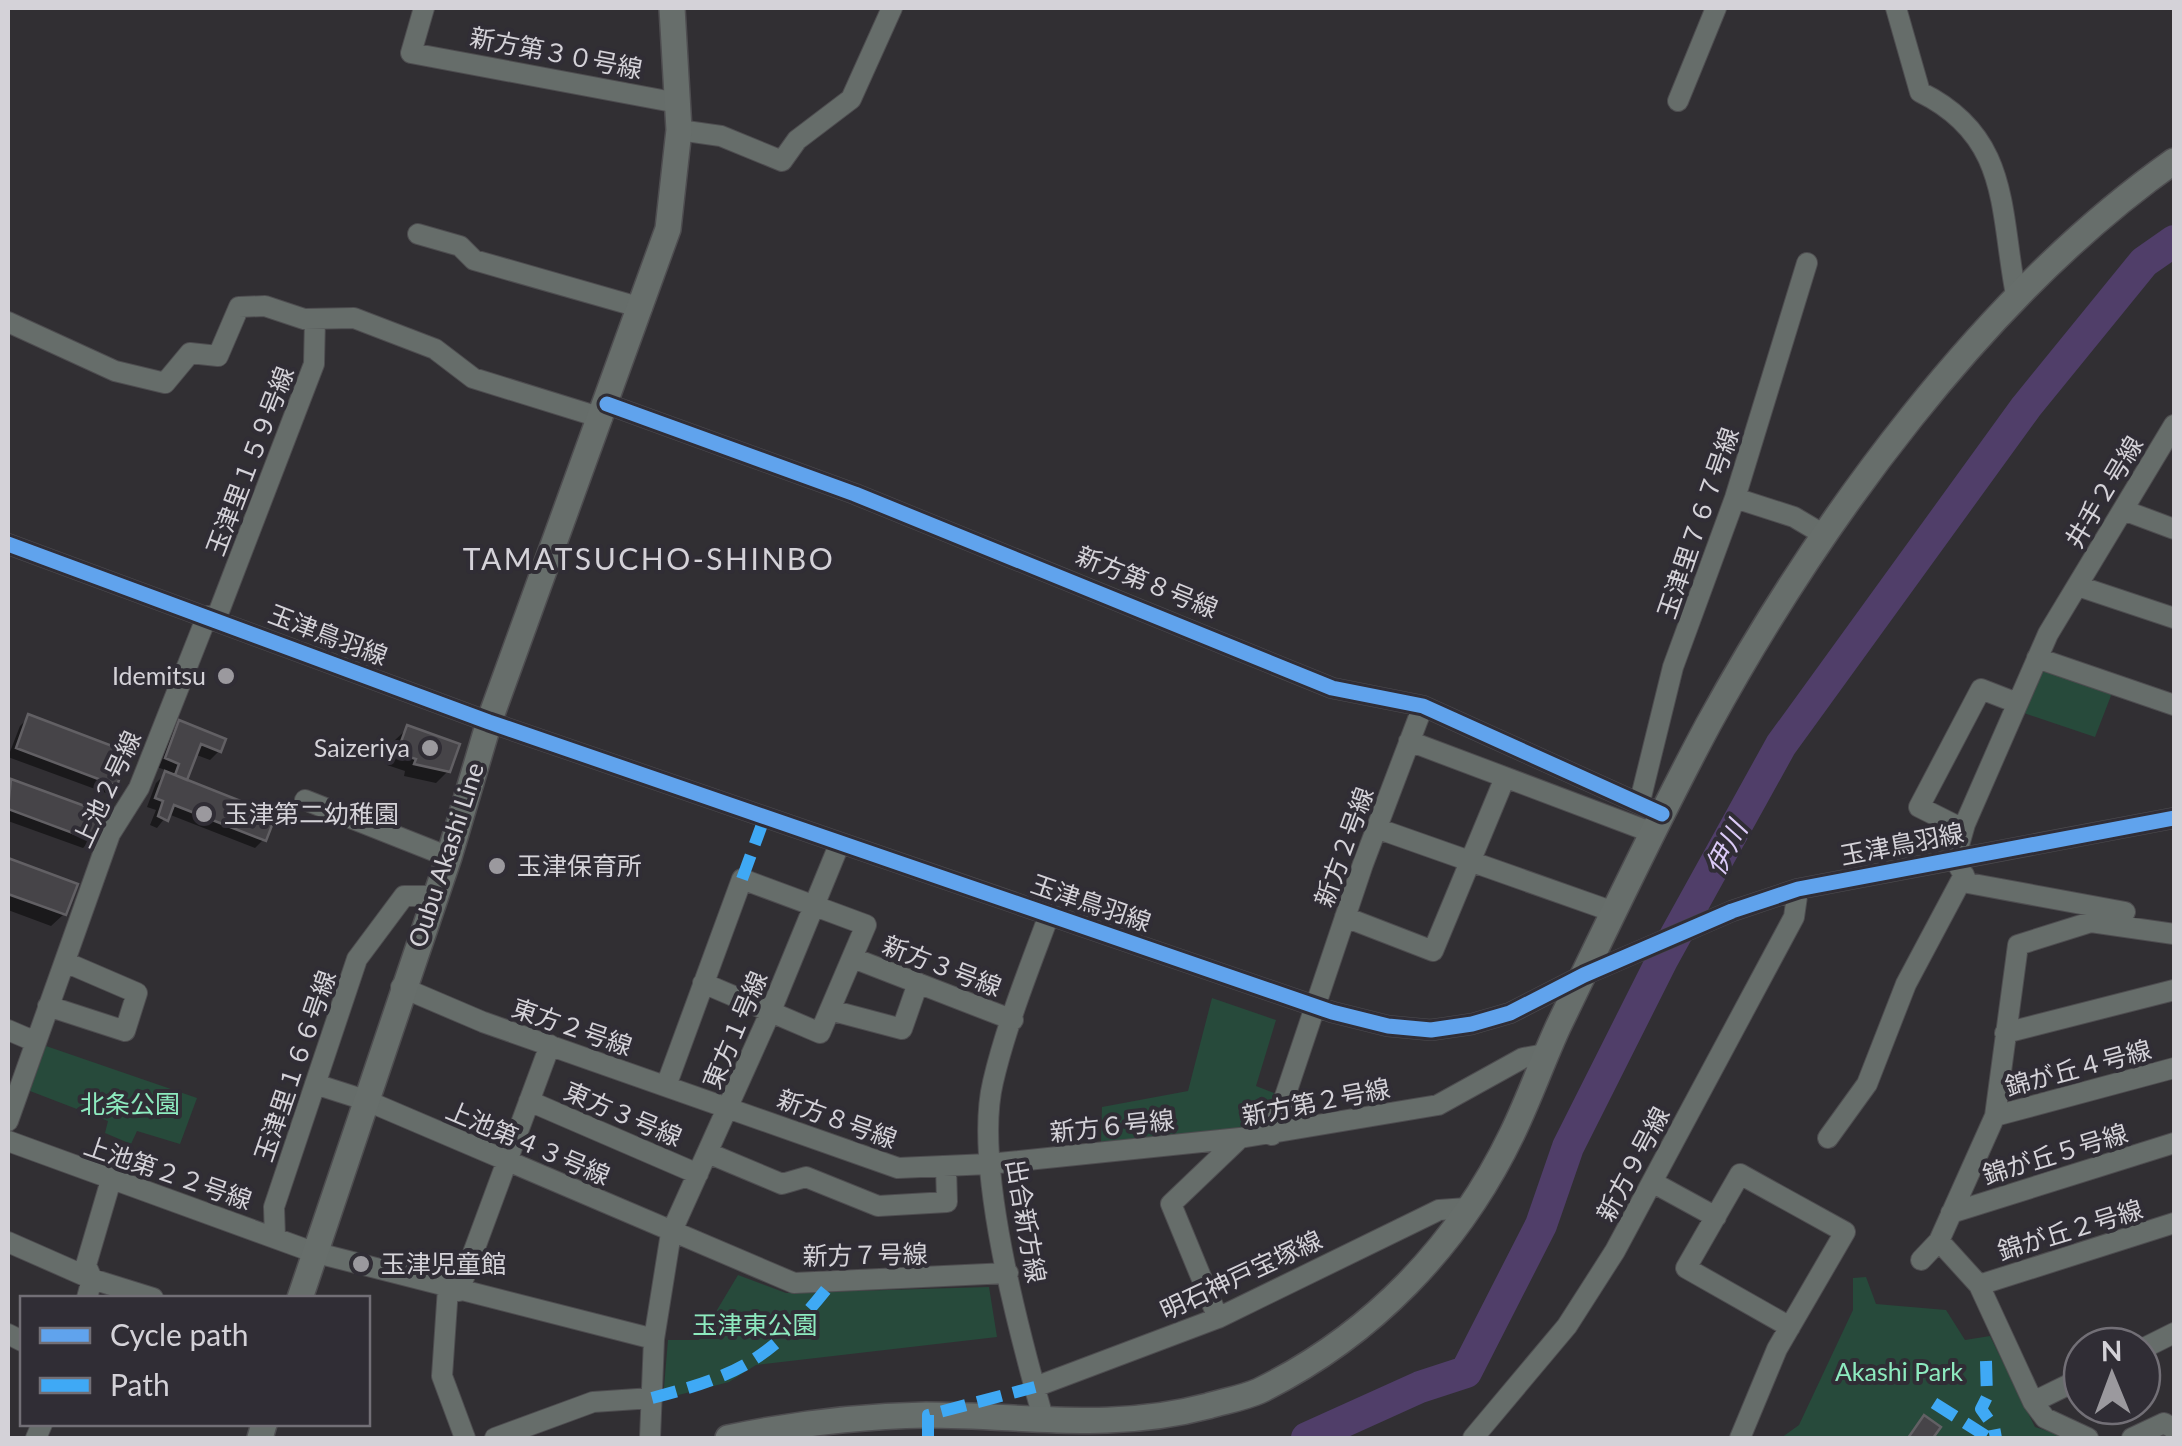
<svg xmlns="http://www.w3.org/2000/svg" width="2182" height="1446" font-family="Lato,'Noto Sans JP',sans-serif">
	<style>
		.green { fill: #274a3b }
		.shadow { fill: #0007 }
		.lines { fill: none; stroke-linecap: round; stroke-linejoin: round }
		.river { stroke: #503e69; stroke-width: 32 }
		.building { fill: #464448; stroke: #626064; stroke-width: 2.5 }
		.minor-casing { stroke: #4e4d50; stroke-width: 22 }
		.major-casing { stroke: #4e4d50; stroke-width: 28 }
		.minor { stroke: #666d6a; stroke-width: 20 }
		.major { stroke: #676e6b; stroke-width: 25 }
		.quiet { stroke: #3fa9f5; stroke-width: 12; stroke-dasharray: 25 12; stroke-linecap: butt }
		.cycleway-casing { stroke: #302d35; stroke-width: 21 }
		.cycleway { stroke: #60a3ed; stroke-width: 15 }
		.poi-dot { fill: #9b999e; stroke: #302d35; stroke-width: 4 }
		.labels { text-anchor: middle; stroke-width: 8; stroke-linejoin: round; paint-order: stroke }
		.street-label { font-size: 25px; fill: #d4d2d8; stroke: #302d35 }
		.poi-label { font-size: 25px; fill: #d4d2d8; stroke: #302d35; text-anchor: start }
		.park-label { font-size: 25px; fill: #8deabf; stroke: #302d35 }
		.water-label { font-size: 28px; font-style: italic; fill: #dbcaf7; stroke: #302d35 }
		.quarter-label { font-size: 30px; letter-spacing: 2.5px; fill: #d4d2d8; stroke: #302d35 }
	</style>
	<rect width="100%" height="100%" fill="#312f33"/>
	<path class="green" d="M2041 669 2112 693 2095 737 2021 712Z
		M1212 998 1276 1020 1256 1086 1274 1093 1262 1126 1101 1142 1102 1107 1188 1091Z
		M46 1046 197 1098 180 1144 137 1131 131 1144 105 1133 108 1121 30 1091Z
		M738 1275 786 1293 989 1287 997 1337 756 1365 729 1382 663 1399 668 1340H699Z
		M1866 1277 1876 1304 1946 1310 1965 1340 1990 1336 2035 1427 2069 1438H1781L1799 1425 1853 1310V1278Z"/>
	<path class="shadow" d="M29 717 114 784 106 793 8 757 20 726Z
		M180 723 219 751 210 760 194 754 184 781 264 839 255 848 168 814 157 828 150 825 156 810 147 807 156 783 168 771 157 767 171 732Z
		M408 728 448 771 436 783 404 776 405 771 387 765 395 740Z
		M11 782 92 839 83 848 8 821Z
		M8 861 74 886 64 914 51 926 8 910Z"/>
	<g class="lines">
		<path class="river" d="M1307 1438 1420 1387 1466 1372 1541 1225 1568 1147 1662 960 1781 745 2026 407 2144 262 2174 241"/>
	</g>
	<path class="building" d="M28 714 128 752 117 786 16 748Z
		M179 720 226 739 221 752 201 744 187 780 175 775 179 764 165 758Z
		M407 725 460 744 450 772 414 764 416 759 397 753Z
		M165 771 276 815 266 841 174 805 168 821 158 816 163 801 155 798Z
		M11 779 104 813 94 841 8 809Z
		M8 858 78 884 66 915 8 894Z
		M1924 1415 1941 1427 1933 1438H1908Z"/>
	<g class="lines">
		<g class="minor-casing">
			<path id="minor" d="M424 8 411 53 678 103
				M1896 8 1920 92C2012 137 1999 212 2017 300
				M1678 101 1716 8
				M679 130 721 136 782 161 797 140 851 99 892 8
				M418 234 460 246 474 260 642 308
				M8 322 115 371 165 383 190 353 218 356 239 307 265 306 304 319 354 318 435 349 473 378 602 418
				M607 404 855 494 1332 688 1423 706 1662 814
				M1735 498 1794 517 1826 536
				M2123 510 2174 529
				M8 544 489 722 1332 1012 1388 1026 1431 1030 1472 1024 1510 1013 1584 975 1732 911 1798 889 2174 818
				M2078 586 2174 618
				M216 619 314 364 315 319
				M2037 658 2174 705
				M1409 741 1653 833
				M305 800 449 857
				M1640 801 1673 667 1735 498 1807 263
				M1376 828 1614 912
				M1963 829 1919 807 1981 689 2017 703
				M1955 859 1965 824 2048 634 2174 425
				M1958 865 1968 883 2125 912
				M1345 917 1433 951 1504 780
				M853 958 1013 1020
				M401 987 483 1022 898 1168 989 1164 1240 1138
				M48 1006 125 1031 137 993 65 962
				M830 1010 902 1029 918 983
				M8 1030 36 1042
				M2005 1033 2174 990
				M315 1084 365 1100 794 1283 1008 1273
				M666 1086 742 879 866 925 820 1033 703 983
				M529 1101 698 1174
				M1995 1116 2174 1068
				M8 1121 110 834 139 788 207 616
				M1272 1135 1363 864 1423 706
				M1828 1138 1867 1084 1906 984 1964 875
				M8 1141 313 1252 654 1339
				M708 1153 782 1184 806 1177 878 1206 947 1202 946 1166
				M1652 1182 1716 1217
				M1951 1213 2174 1143
				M275 1237 274 1207 357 959 404 896H434
				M8 1242 92 1279 153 1298
				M1921 1260 1939 1241
				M1979 1285 2174 1223
				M448 1288 442 1376 465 1438
				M459 1291 550 1045
				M87 1298 92 1279 86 1265 111 1180
				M1218 1318 1171 1204 1240 1138 1438 1105 1523 1058 1545 1054
				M8 1334 22 1341
				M2142 1349 2174 1333
				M2082 1378 2033 1402 2045 1418 2088 1438
				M1035 1387 1218 1318 1439 1210 1467 1208
				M2033 1402 1979 1285 1939 1241 1995 1116 2018 945 2091 922 2174 934
				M1044 1421C1020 1336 973 1165 993 1082 1006 1026 1029 969 1049 915
				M36 1438 42 1424
				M495 1438 593 1402 652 1398
				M650 1438 654 1339 671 1233 770 1013 839 845
				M1473 1438 1567 1326 1615 1251 1794 917 1798 889
				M1740 1438 1777 1349 1845 1232 1740 1174 1686 1268 1790 1327
				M2132 1438 2164 1423 2174 1429"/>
		</g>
		<g class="major-casing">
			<path id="major" d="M300 1298 449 857 489 722 668 229 679 130 672 8
				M260 1438 264 1424
				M728 1438C794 1424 858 1416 926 1415 1025 1415 1110 1432 1208 1406 1225 1401 1243 1398 1259 1391 1371 1336 1458 1246 1512 1134 1529 1099 1542 1062 1558 1027 1607 926 1655 824 1708 725 1819 522 1984 295 2174 161"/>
		</g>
		<use href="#minor" class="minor"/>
		<use href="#major" class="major"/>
		<path class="quiet" d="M742 879 764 819
			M1986 1361 1987 1397 1981 1409 1994 1427 1996 1438
			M652 1398C744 1374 773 1357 832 1282
			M1934 1403 1989 1438
			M928 1438V1415L1035 1387"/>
		<g class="cycleway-casing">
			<path id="cycleway" d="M607 404 855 494 1332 688 1423 706 1662 814
				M8 544 489 722 1332 1012 1388 1026 1431 1030 1472 1024 1510 1013 1584 975 1732 911 1798 889 2174 818"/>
		</g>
		<use href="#cycleway" class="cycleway"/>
	</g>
	<g class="poi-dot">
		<circle cx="226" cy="676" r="10"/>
		<circle cx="430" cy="748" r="10"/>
		<circle cx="204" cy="814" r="10"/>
		<circle cx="497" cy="866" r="10"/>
		<circle cx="361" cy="1264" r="10"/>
	</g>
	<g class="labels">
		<g class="street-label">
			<text transform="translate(556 53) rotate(11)" y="9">新方第３０号線</text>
			<text transform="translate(250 461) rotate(-69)" y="9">玉津里１５９号線</text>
			<text transform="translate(2104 492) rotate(-59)" y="9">井手２号線</text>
			<text transform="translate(1698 523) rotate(-71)" y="9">玉津里７６７号線</text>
			<text transform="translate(1147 582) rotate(22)" y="9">新方第８号線</text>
			<text transform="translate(328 635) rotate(21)" y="9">玉津鳥羽線</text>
			<text transform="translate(107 789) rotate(-65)" y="9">上池２号線</text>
			<text transform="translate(1902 844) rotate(-11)" y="9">玉津鳥羽線</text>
			<text transform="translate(1344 847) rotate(-70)" y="9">新方２号線</text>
			<text transform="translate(446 855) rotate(-72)" y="9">Oubu Akashi Line</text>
			<text transform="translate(1091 903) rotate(19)" y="9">玉津鳥羽線</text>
			<text transform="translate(942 966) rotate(21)" y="9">新方３号線</text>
			<text transform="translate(572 1027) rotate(19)" y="9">東方２号線</text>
			<text transform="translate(735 1030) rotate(-67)" y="9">東方１号線</text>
			<text transform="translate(295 1066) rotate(-71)" y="9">玉津里１６６号線</text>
			<text transform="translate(2078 1068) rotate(-15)" y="9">錦が丘４号線</text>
			<text transform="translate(1316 1102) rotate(-11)" y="9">新方第２号線</text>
			<text transform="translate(623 1114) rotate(23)" y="9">東方３号線</text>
			<text transform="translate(837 1119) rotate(20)" y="9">新方８号線</text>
			<text transform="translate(1112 1126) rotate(-6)" y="9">新方６号線</text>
			<text transform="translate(528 1143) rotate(23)" y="9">上池第４３号線</text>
			<text transform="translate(2055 1154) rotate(-17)" y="9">錦が丘５号線</text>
			<text transform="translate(1633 1164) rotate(-62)" y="9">新方９号線</text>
			<text transform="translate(168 1173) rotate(19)" y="9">上池第２２号線</text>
			<text transform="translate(1026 1221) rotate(80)" y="9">出合新方線</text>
			<text transform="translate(2070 1230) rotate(-17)" y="9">錦が丘２号線</text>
			<text transform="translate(865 1255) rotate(-1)" y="9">新方７号線</text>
			<text transform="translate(1241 1275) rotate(-25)" y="9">明石神戸宝塚線</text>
		</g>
		<g class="poi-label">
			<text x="206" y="685" text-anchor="end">Idemitsu</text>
			<text x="410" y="757" text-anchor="end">Saizeriya</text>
			<text x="224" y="823">玉津第二幼稚園</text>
			<text x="517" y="875">玉津保育所</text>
			<text x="381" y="1273">玉津児童館</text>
		</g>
		<g class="park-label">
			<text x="130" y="1113">北条公園</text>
			<text x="755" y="1334">玉津東公園</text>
			<text x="1899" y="1381">Akashi Park</text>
		</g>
		<g class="water-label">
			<text transform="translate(1726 848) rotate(-62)" y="10">伊川</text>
		</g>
		<g class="quarter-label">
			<text x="649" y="570">TAMATSUCHO-SHINBO</text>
		</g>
	</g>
	<rect width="2182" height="1446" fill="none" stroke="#d4d2d8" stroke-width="20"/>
	<rect x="20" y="1296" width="350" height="130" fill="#302d35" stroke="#726f76" stroke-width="2.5"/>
	<rect x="40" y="1328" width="50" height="15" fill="#60a3ed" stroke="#726f76" stroke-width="2.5"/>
	<text x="110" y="1346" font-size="30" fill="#d4d2d8">Cycle path</text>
	<rect x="40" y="1378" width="50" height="15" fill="#3fa9f5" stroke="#726f76" stroke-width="2.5"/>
	<text x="110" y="1396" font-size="30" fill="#d4d2d8">Path</text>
	<g transform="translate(2112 1376) rotate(359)"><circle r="48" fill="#302d35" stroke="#726f76" stroke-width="2.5"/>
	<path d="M0-8L18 38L0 25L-18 38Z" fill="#9b999e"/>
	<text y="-15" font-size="28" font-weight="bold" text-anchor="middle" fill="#d4d2d8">N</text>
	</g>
</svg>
